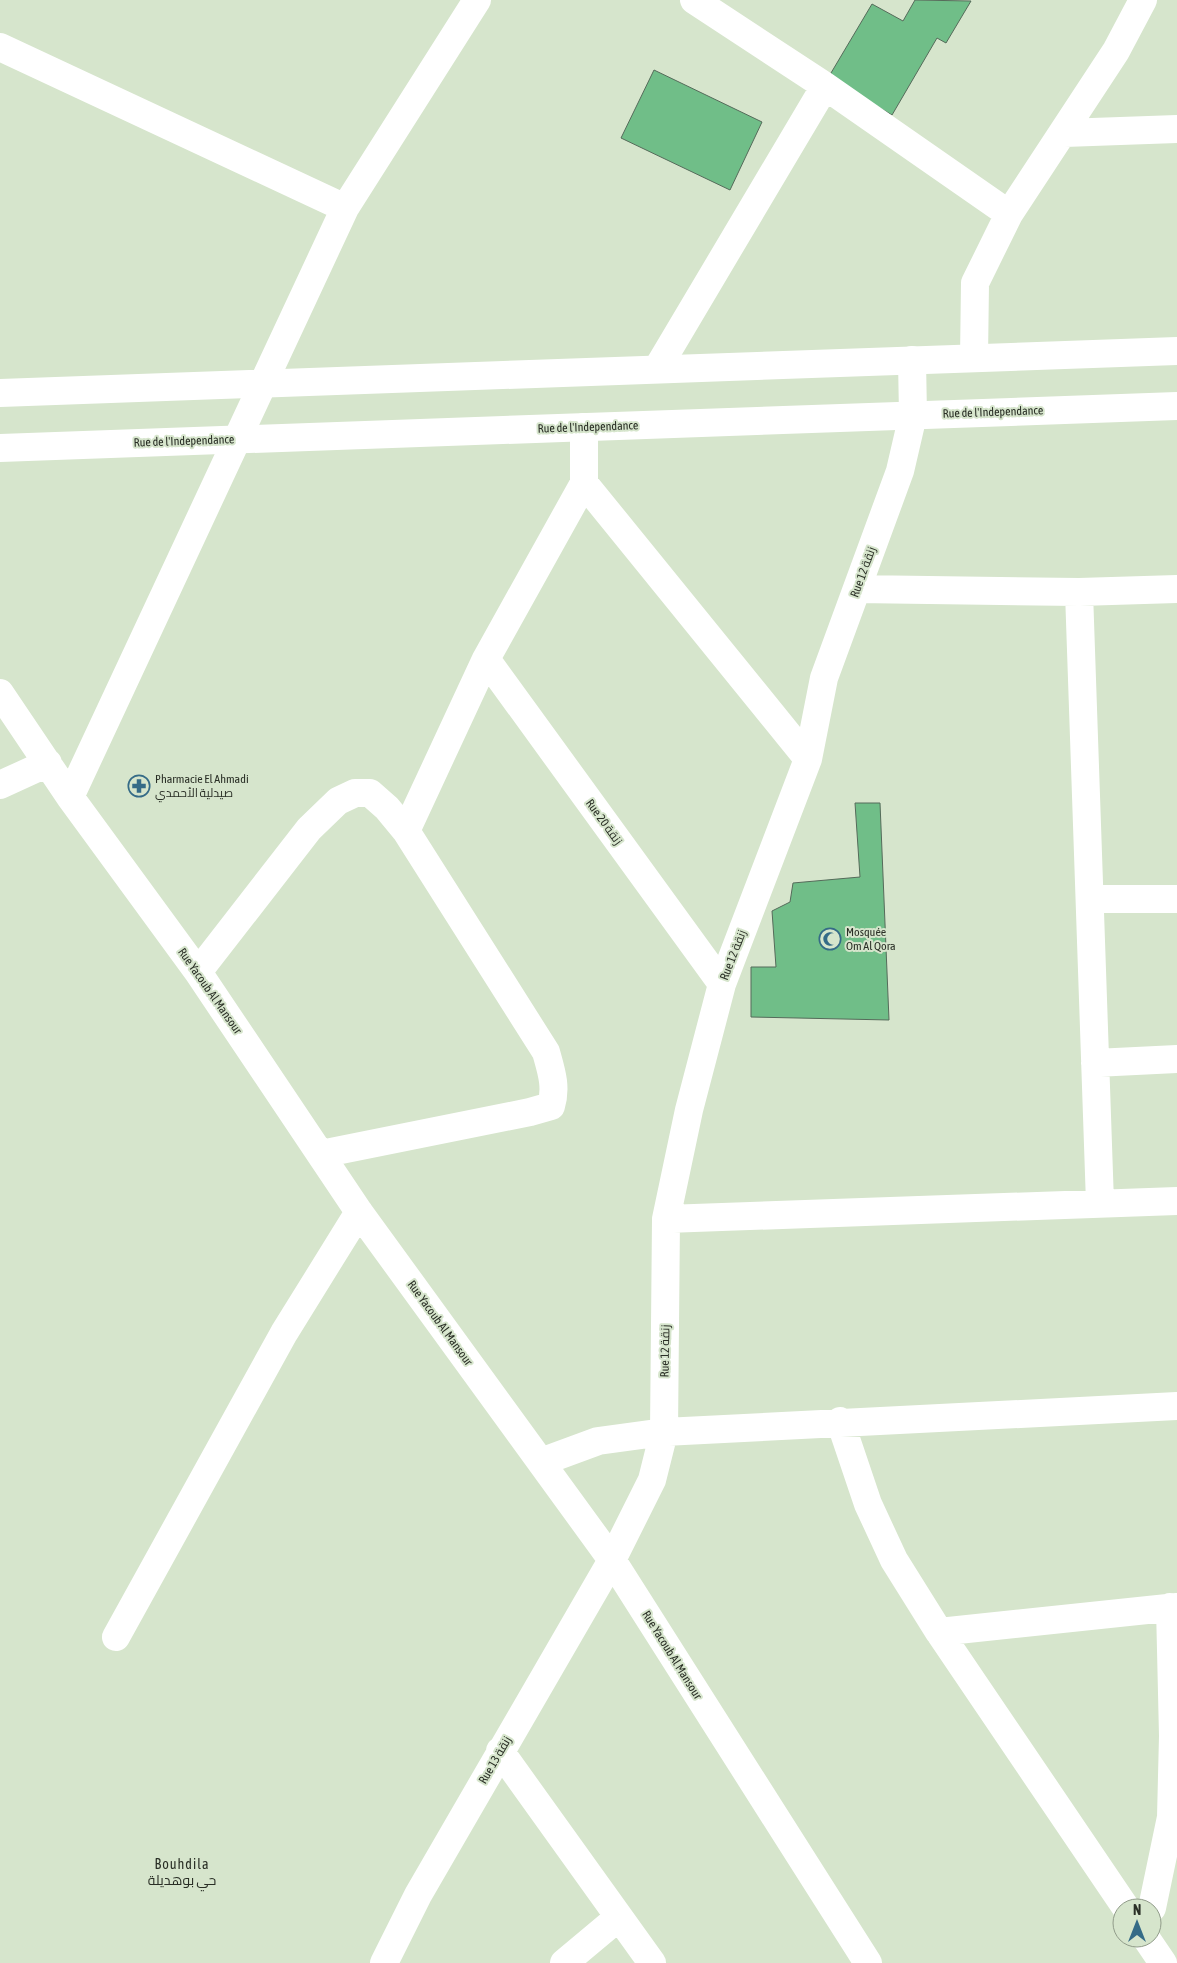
<svg xmlns="http://www.w3.org/2000/svg" width="1177" height="1963" font-family="'Asap Condensed',Cairo,sans-serif">
	<style>
		.building { fill: #70be88; stroke: #556b5a }
		.lines { fill: none; stroke-linecap: round; stroke-linejoin: round }
		.minor { stroke: #fff; stroke-width: 28 }
		.major { stroke: #fff; stroke-width: 28 }
		.labels { text-anchor: middle; stroke-width: 4; stroke-linejoin: round; paint-order: stroke }
		.street-label { font-size: 12px; fill: #2a2f26; stroke: #d6e5cc }
		.poi-label { font-size: 12px; fill: #2a2f26; stroke: #d6e5cc; text-anchor: start }
		.neighbourhood-label { font-size: 14px; letter-spacing: 1px; fill: #2a2f26; stroke: #d6e5cc }
	</style>
	<rect width="100%" height="100%" fill="#d6e5cc"/>
	<path class="building" d="M915 0 971 1 946 43 937 38 892 115 828 78 872 4 903 21Z
		M654 70 762 122 730 190 621 138Z
		M855 803H880L889 1020 751 1017V967H776L772 911 790 902 793 883 860 877Z"/>
	<g class="lines">
		<path class="minor" d="M694 0 825 86 1009 214
			M0 47 345 208
			M1064 133 1177 129
			M974 358 975 283 1009 214 1116 51 1143 0
			M657 369 825 86
			M584 483 808 759
			M857 589 1079 592 1177 589
			M1079 592 1100 1203
			M486 659 722 984
			M0 693 70 797 198 972 359 1212 612 1560 868 1963
			M0 785 48 763
			M70 797 345 208 477 0
			M406 831 486 659 584 483V427
			M1090 899H1177
			M198 972 309 829 338 801 355 793H370L387 808 406 831 546 1052C551 1070 557 1087 551 1106L530 1112 321 1154
			M1095 1063 1177 1059
			M666 1219 1177 1201
			M840 1421 868 1504 894 1560 939 1632 1126 1908
			M541 1462 598 1441 664 1432 1177 1406
			M939 1632 1177 1607
			M116 1637 284 1333 359 1212
			M500 1751 652 1963
			M1152 1908 1171 1817 1173 1736 1170 1607
			M1146 1938 1163 1963
			M384 1963 418 1895 612 1560 652 1480 664 1432 666 1219 689 1110 722 984 808 759 824 678 900 471 913 415 912 360
			M564 1963 619 1917"/>
		<path class="major" d="M0 393 1177 351
			M0 448 1177 406"/>
	</g>
	<defs>
		<g id="pharmacy-ring" transform="scale(1.125)"><circle r="9.5" fill="#d6e5cc" stroke="#356b87" stroke-width="1.5"/><path d="M-2-6h4v4h4v4h-4v4h-4v-4h-4v-4h4Z" fill="#356b87"/></g>
		<g id="mosque-ring" transform="scale(1.125)"><circle r="9.5" fill="#d6e5cc" stroke="#356b87" stroke-width="1.5"/><path d="M3.5-4.9A6 6 0 1 0 3.5 4.9A5 5 0 1 1 3.5-4.9Z" fill="#356b87"/></g>
	</defs>
	<g fill-rule="evenodd">
		<use href="#pharmacy-ring" x="139" y="786"/>
		<use href="#mosque-ring" x="830" y="939"/>
	</g>
	<g class="labels">
		<g class="street-label">
			<text transform="translate(993 412) rotate(-2)" y="4">Rue de l'Independance</text>
			<text transform="translate(588 427) rotate(-2)" y="4">Rue de l'Independance</text>
			<text transform="translate(184 441) rotate(-2)" y="4">Rue de l'Independance</text>
			<text transform="translate(863 572) rotate(-70)" y="4">Rue 12 زنقة</text>
			<text transform="translate(604 822) rotate(54)" y="4">Rue 20 زنقة</text>
			<text transform="translate(733 955) rotate(-69)" y="4">Rue 12 زنقة</text>
			<text transform="translate(210 991) rotate(55)" y="4">Rue Yacoub Al Mansour</text>
			<text transform="translate(440 1323) rotate(54)" y="4">Rue Yacoub Al Mansour</text>
			<text transform="translate(665 1351) rotate(-89)" y="4">Rue 12 زنقة</text>
			<text transform="translate(672 1655) rotate(58)" y="4">Rue Yacoub Al Mansour</text>
			<text transform="translate(495 1760) rotate(-60)" y="4">Rue 13 زنقة</text>
		</g>
		<g class="poi-label">
			<text x="155" y="783">Pharmacie El Ahmadi<tspan x="155" dy="14">صيدلية الأحمدي</tspan></text>
			<text x="846" y="936">Mosquée<tspan x="846" dy="14">Om Al Qora</tspan></text>
		</g>
		<g class="neighbourhood-label">
			<text x="182" y="1869">Bouhdila<tspan x="182" dy="16">حي بوهديلة</tspan></text>
		</g>
	</g>
	<g transform="translate(1137 1923)"><circle r="24" fill="#d6e5cc" stroke="#919c8a"/>
	<path d="M0-4L9 19L0 12L-9 19Z" fill="#356b87"/>
	<text y="-8" font-size="14" font-weight="bold" text-anchor="middle" fill="#2a2f26">N</text>
	</g>
</svg>
